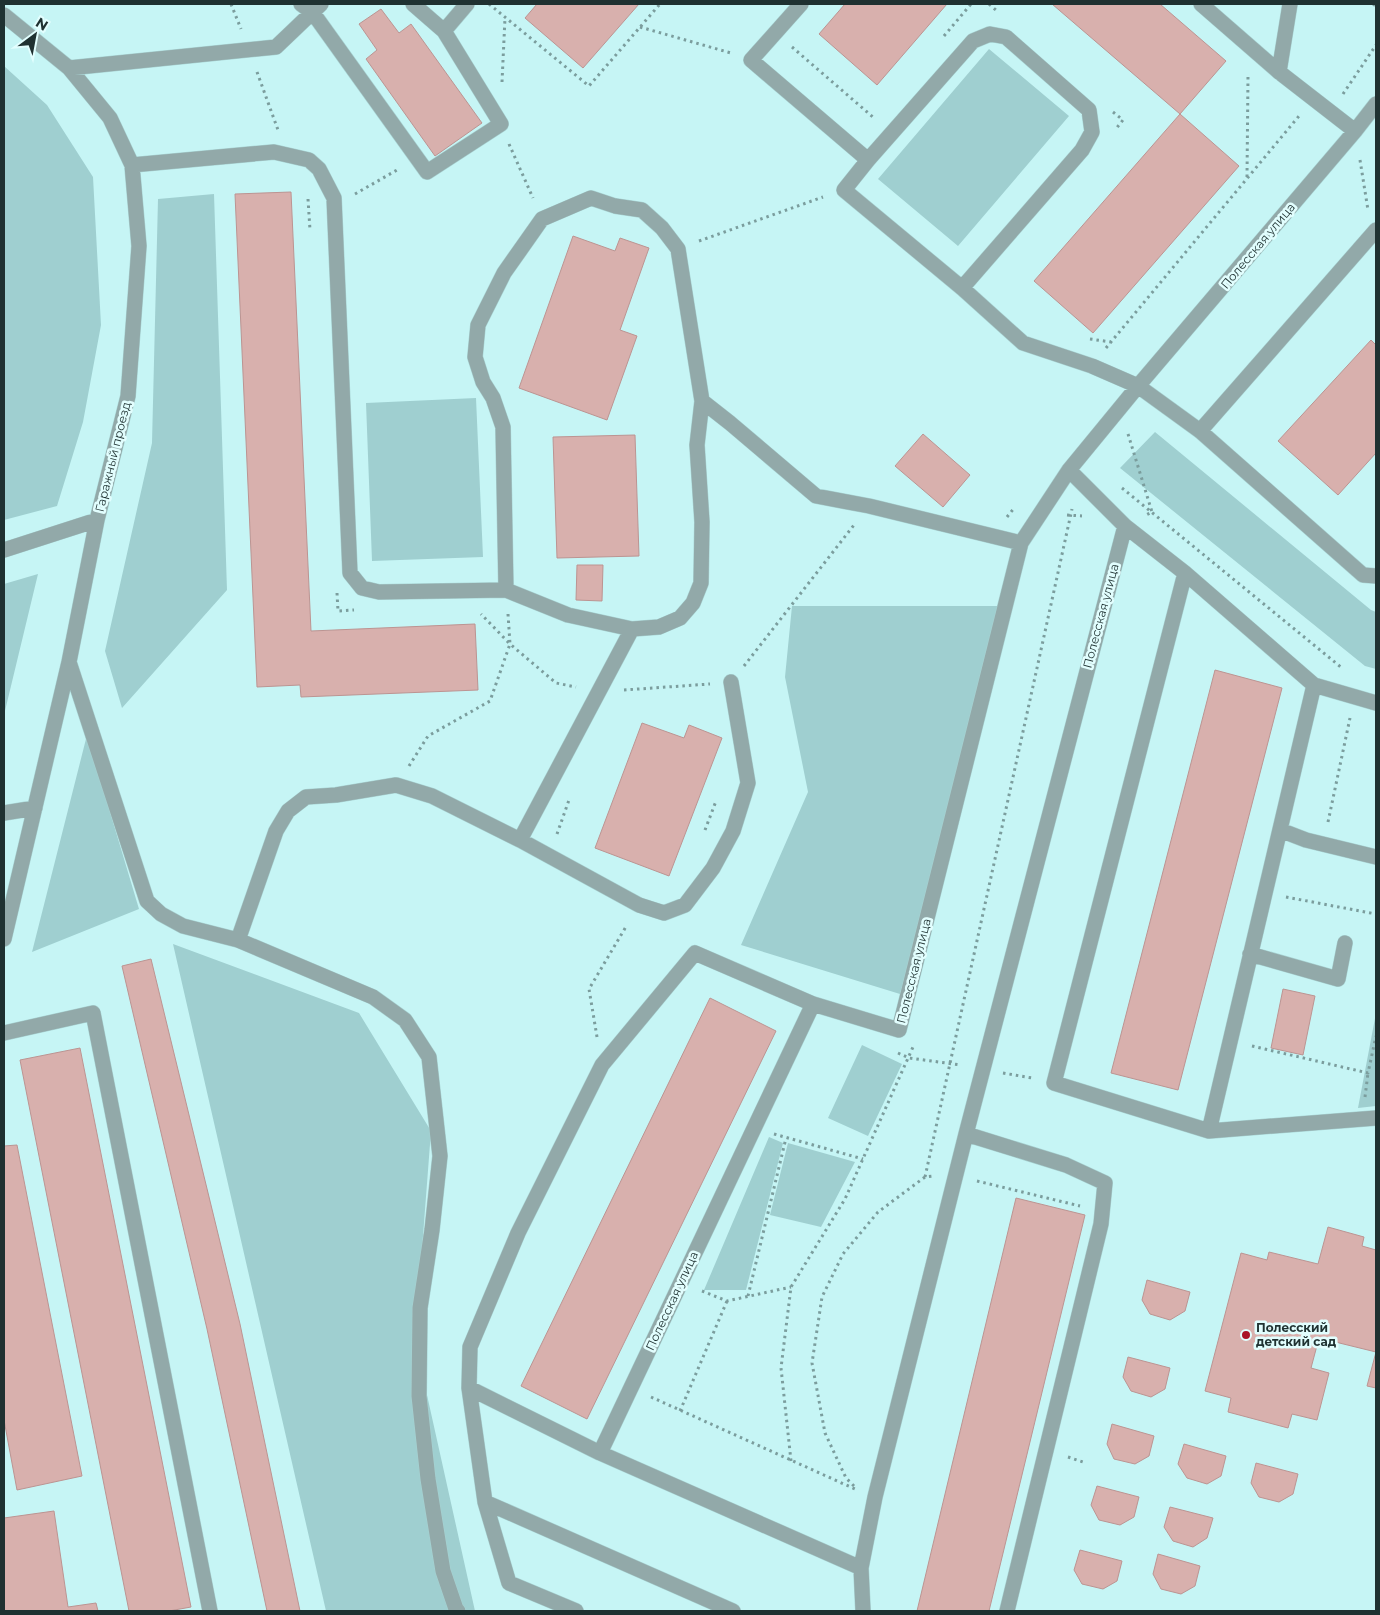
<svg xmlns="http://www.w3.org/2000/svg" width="1380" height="1615" font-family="Montserrat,sans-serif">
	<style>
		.green { fill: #9fcfd0 }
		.building { fill: #d8b0ad; stroke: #bc9492 }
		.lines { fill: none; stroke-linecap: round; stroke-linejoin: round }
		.minor-casing { stroke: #a8d2d2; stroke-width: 16 }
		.path { stroke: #7b9d9d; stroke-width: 3; stroke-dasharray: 2.5 4; stroke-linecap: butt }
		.minor { stroke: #92a9a9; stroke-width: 15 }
		.poi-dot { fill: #aa1427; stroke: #e2fefe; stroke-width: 2 }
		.labels { text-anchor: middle; stroke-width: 5; stroke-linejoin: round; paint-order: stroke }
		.street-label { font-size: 12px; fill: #1f3131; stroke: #e2fefe }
		.poi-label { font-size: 12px; font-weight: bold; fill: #1f3131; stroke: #e2fefe; text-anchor: start }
	</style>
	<rect width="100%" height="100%" fill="#c6f5f5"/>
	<path class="green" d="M989 49 1069 116 958 246 878 179Z
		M4 66 47 105 93 177 101 325 83 422 57 506 4 520Z
		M214 194 227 590 122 708 105 651 152 443 158 199Z
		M476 398 483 557 372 561 366 403Z
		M1155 432 1371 610 1376 612V669L1365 666 1120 468Z
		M38 574 4 715V584Z
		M792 606H1004L900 994 741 945 808 792 785 677Z
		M87 735 139 909 32 952Z
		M173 944 359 1013 431 1131 415 1341 475 1611H326Z
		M1376 1013V1106L1358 1108Z
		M862 1045 902 1064 868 1136 828 1118Z
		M769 1137 783 1143 746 1290H704Z
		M788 1143 855 1162 821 1227 770 1215Z"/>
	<path class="building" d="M537 4H639L583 68 525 18Z
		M845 4H947L877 85 819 34Z
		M1052 4H1160L1226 61 1180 114Z
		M381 9 399 33 411 24 482 123 435 156 366 59 377 50 359 24Z
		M1180 114 1239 166 1093 333 1034 281Z
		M291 192 311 631 475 624 478 690 301 697 300 685 257 687 235 194Z
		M573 236 615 251 620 238 649 248 620 330 637 336 607 420 519 388Z
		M1371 340 1376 345V453L1338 495 1278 441Z
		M923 434 970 475 943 507 895 466Z
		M635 435 639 556 557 558 553 437Z
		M577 565H603L602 601 576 600Z
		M1215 670 1282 688 1178 1090 1111 1073Z
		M642 723 684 738 689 725 722 738 669 876 595 848Z
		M151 959 240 1324 300 1611H267L207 1329 122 966Z
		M1283 989 1315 996 1303 1055 1271 1048Z
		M710 998 776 1031 587 1419 521 1386Z
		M80 1048 191 1607 169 1611H129L20 1060Z
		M17 1145 82 1476 17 1490 4 1420V1146Z
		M1016 1198 1085 1215 989 1611H917Z
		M1328 1227 1364 1237 1362 1246 1376 1250V1388L1367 1386 1376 1352 1319 1338 1311 1368 1329 1373 1317 1420 1292 1414 1288 1428 1228 1412 1231 1398 1205 1391 1241 1253 1267 1260 1269 1252 1318 1264Z
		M1147 1280 1190 1292 1185 1311 1170 1320 1150 1314 1142 1300Z
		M1128 1357 1170 1368 1165 1389 1151 1397 1131 1391 1123 1377Z
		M1112 1424 1154 1436 1149 1456 1135 1464 1114 1459 1107 1444Z
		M1184 1444 1226 1456 1221 1476 1207 1484 1187 1478 1178 1464Z
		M1256 1463 1298 1474 1293 1494 1279 1502 1259 1497 1251 1483Z
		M1097 1486 1139 1497 1134 1517 1120 1525 1099 1520 1091 1505Z
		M1170 1507 1213 1518 1207 1538 1193 1547 1173 1541 1164 1527Z
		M54 1511 68 1607 96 1603 98 1611H4V1518Z
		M1080 1550 1122 1561 1117 1581 1103 1589 1082 1584 1074 1570Z
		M1158 1554 1200 1566 1195 1586 1181 1594 1161 1589 1153 1574Z"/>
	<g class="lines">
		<g class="minor-casing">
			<path id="minor" d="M301 4 313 13 427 172 501 124 444 31 467 4
				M413 4 444 31
				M801 4 751 60 868 160 844 190 962 288 1023 343 1092 366 1138 386 1200 431 1363 575 1376 576
				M1201 4 1279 72 1355 131
				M4 15 69 68 110 118 132 165 139 246 128 396 97 520 69 662 4 939
				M69 68 276 47 321 4
				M1279 72 1290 4
				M868 160 973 41 990 34 1006 37 1089 110 1092 132 1082 150 962 288
				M132 165 274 152 309 160 319 169 334 198 350 573 362 588 379 592 506 590 568 615 632 629 659 627 680 618 693 603 701 583 702 522 697 445 702 401 730 423 816 496 869 506 1021 543
				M1200 431 1376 230
				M1125 526 1185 573 1314 685 1376 703
				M4 550 97 520
				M1185 573 1054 1083 1209 1131
				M506 590 503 427 493 398 483 382 475 357 478 325 504 273 542 219 591 198 615 206 642 210 662 228 678 249 702 401
				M69 662 147 901 161 914 183 926 238 940 373 997 405 1020 429 1057 440 1156 432 1230 420 1308 419 1396 428 1479 443 1571 456 1609 458 1611
				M1314 685 1209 1131 1376 1118
				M4 813 35 808
				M1280 830 1306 840 1376 857
				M520 840 632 629
				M238 940 276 831 288 811 306 797 336 795 396 785 432 796 520 840 639 905 664 913 685 905 713 868 733 831 748 783 731 682
				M1250 954 1338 979 1345 943
				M4 1033 93 1013 210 1611
				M966 1134 1066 1165 1105 1183 1101 1224 1007 1611
				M469 1388 600 1453 861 1568
				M600 1453 813 1004 899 1030 1021 543 1069 470 1138 386 1355 131 1376 104
				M485 1502 733 1611
				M576 1611 509 1583 485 1502 469 1388 470 1347 518 1233 602 1065 695 953 813 1004
				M863 1611 861 1568 875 1497 966 1134 1125 526 1069 470"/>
		</g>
		<path class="path" d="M231 4 241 29
			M489 4 589 86 660 4
			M989 4 997 11
			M1373 4 1376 6
			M640 27 731 53
			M944 36 971 4
			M792 47 874 118
			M257 72 278 130
			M502 82 505 18
			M1343 94 1376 45
			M1113 112 1123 120 1115 130
			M509 144 533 198
			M1360 160 1368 210
			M1247 177 1248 76
			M355 194 397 170
			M308 199 310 230
			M699 241 823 197
			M1090 339 1111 342
			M1106 348 1299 116
			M1128 434 1152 512 1146 515
			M1122 488 1342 668
			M1067 515 1082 516
			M1007 517 1015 507
			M337 593 338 611 354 610
			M508 614 510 644 556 683 576 687
			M744 666 854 525
			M624 690 710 684
			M409 766 428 736 490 701 510 644 481 614
			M1328 822 1350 718
			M705 830 716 801
			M557 834 569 800
			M1286 897 1376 914
			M597 1037 589 989 627 925
			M1252 1046 1368 1073 1376 1036
			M898 1053 909 1058 961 1065
			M1003 1073 1032 1078
			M1365 1097 1368 1073
			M774 1134 863 1159
			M925 1177 1072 509
			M977 1181 1080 1206
			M702 1291 727 1301 791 1287
			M748 1296 786 1138
			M651 1397 855 1489
			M680 1411 727 1301
			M1068 1457 1083 1462
			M791 1461 781 1368 791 1287 845 1199 913 1047
			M854 1486 846 1478 825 1433 812 1363 822 1297 843 1254 878 1212 925 1177 934 1176"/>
		<use href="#minor" class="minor"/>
	</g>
	<circle class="poi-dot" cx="1246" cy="1335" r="5"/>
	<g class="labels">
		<g class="street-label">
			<text transform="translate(1258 246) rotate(-50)" y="4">Полесская улица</text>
			<text transform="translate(113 457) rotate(-76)" y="4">Гаражный проезд</text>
			<text transform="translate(1101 616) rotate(-75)" y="4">Полесская улица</text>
			<text transform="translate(914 971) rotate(-76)" y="4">Полесская улица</text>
			<text transform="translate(672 1301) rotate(-65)" y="4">Полесская улица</text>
		</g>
		<g class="poi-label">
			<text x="1256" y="1332">Полесский<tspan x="1256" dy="14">детский сад</tspan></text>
		</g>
	</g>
	<rect width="1380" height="1615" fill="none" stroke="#1f3131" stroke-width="10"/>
	<g transform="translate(35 35) rotate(32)" stroke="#e2fefe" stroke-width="4" paint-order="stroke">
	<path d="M0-4L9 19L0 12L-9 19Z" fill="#1f3131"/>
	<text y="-8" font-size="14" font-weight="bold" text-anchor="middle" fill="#1f3131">N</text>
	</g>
</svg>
